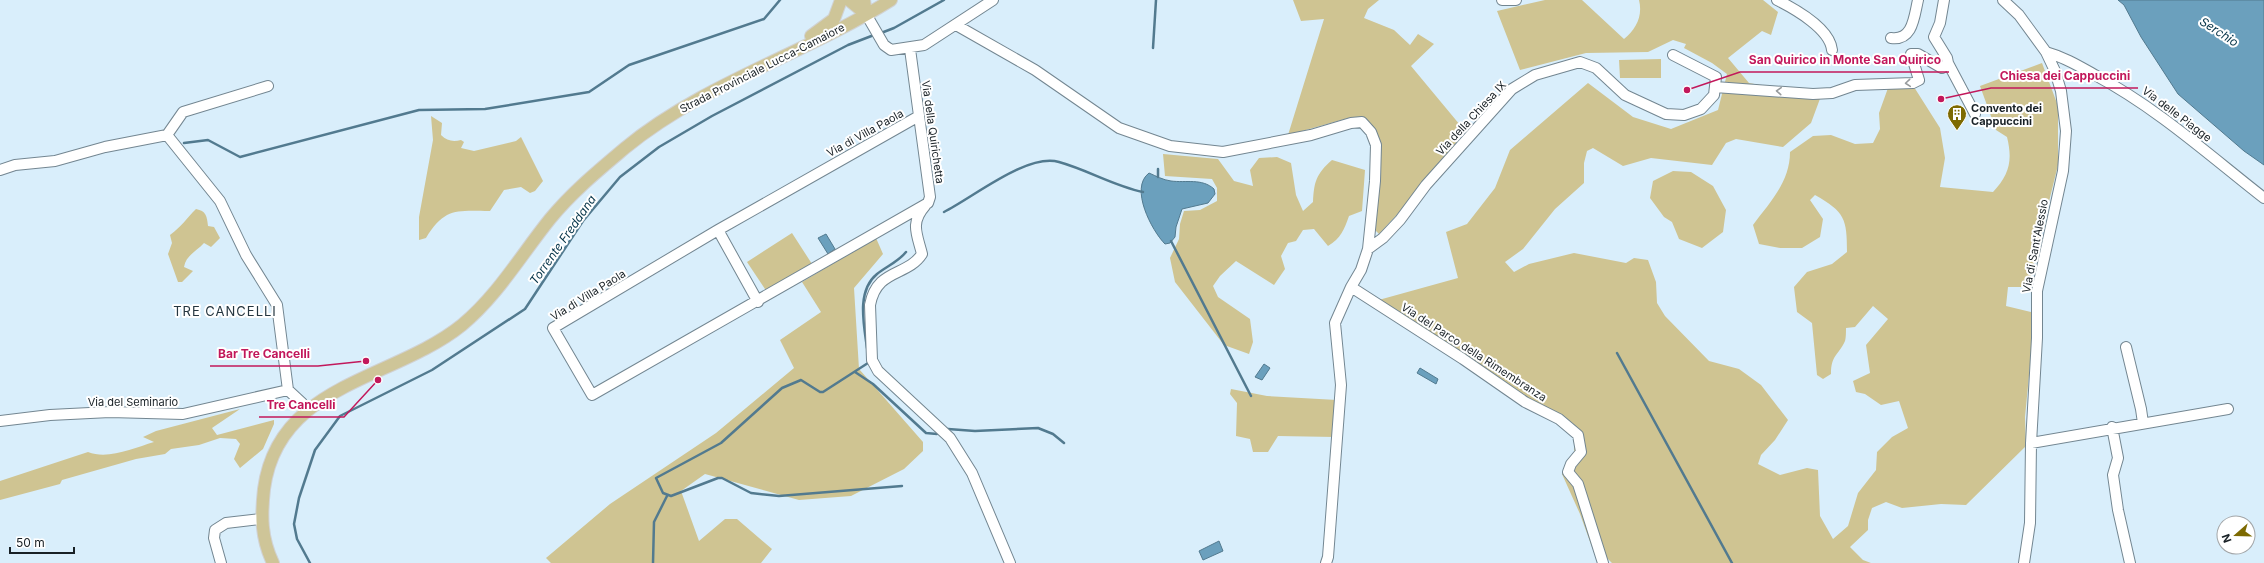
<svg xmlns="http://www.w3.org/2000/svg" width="2264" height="563" font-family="Inter,sans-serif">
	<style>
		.green { fill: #cfc492 }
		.water { fill: #6ba0bd; stroke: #527a8f }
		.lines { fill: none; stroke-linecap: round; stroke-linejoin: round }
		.stream { stroke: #527a8f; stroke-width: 2.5 }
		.minor-casing { stroke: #738691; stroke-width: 12 }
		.major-casing { stroke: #d1d2d3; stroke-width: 14 }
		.minor { stroke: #fff; stroke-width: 10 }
		.major { stroke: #cec598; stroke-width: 12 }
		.oneway { stroke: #979b9d }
		.labels { text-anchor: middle; stroke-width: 4; stroke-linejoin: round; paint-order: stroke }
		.street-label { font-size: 11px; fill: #182025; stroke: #fff }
		.poi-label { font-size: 11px; font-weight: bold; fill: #182025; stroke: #fff; text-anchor: start }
		.water-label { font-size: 12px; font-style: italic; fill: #033247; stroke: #fff }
		.quarter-label { font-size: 13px; letter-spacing: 1px; fill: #253640; stroke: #fff }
		.leader { fill: none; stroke: #c2185b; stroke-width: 1.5 }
		.callout-dot { fill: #c2185b; stroke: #fff; stroke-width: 1.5 }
		.callout-label { font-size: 12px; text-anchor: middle; font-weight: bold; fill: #c2185b; stroke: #fff; stroke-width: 4; stroke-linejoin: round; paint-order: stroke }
	</style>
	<rect width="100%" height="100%" fill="#d9eefb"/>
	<path class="green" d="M1293 0H1379L1368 9 1364 18 1394 30 1410 45 1418 34 1434 44 1411 66 1465 131 1415 195 1379 234 1375 230V225L1377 142 1358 118 1352 117 1288 135 1324 19 1301 21Z
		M1545 0H1582L1624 39C1636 29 1643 16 1639 0H1763L1778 12 1771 35 1762 31 1728 58 1749 83 1821 96 1811 123 1783 147 1736 139 1726 143 1712 165 1651 158 1623 166 1593 148 1587 151 1584 163V183L1555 209 1523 249 1505 262 1514 272 1529 264 1574 253 1626 263 1634 258 1648 260 1656 282 1657 303 1665 316 1709 361 1739 369 1761 385 1788 420 1775 440 1761 455 1758 464 1780 475 1807 468 1818 470 1820 516 1833 539 1848 526 1858 493 1876 470 1877 452 1892 437 1908 428 1899 401 1881 405 1865 394 1856 392 1853 381 1870 373 1866 345 1888 319 1873 306 1855 327 1846 328C1846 332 1846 338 1845 341 1838 356 1831 355 1831 374L1823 379 1817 375 1812 323 1797 312 1794 287 1807 272 1832 264 1847 252C1847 219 1845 212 1815 195L1810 200 1823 219 1820 237 1802 248H1780L1759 244 1753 225C1770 202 1790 182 1790 152L1813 136 1831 135 1855 144 1873 143 1880 129 1879 113 1888 88 1914 87 1940 128 1945 158 1940 187 1993 192C2009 175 2013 161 2007 137L1996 130 1980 86 2042 63 2058 106V165L2028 287H2008L2006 306 2035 313 2025 417 2026 446 1966 505 1941 504 1902 508 1886 502 1872 508 1868 520V530L1850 547 1863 560 1871 563H1612L1606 557 1597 561 1580 514 1562 474 1574 452 1575 438 1562 425 1375 301 1458 278 1446 232 1467 224 1495 188 1510 150 1588 83 1633 117 1671 129 1718 110 1727 74 1712 63 1684 48 1686 44 1673 40 1648 52 1586 53 1520 70 1497 11Z
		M1661 59V78H1620L1619 60Z
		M431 116 442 123 441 135C447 141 453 142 461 140L464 142 461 148 474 151 516 141 521 137 543 181 535 191 530 193 521 187 504 190 490 211C457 211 445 207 426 238L419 240V217L433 140Z
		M1163 154 1218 159 1234 181 1253 186 1250 170 1259 158 1277 157 1291 163 1296 195 1303 211 1313 202C1314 182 1316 174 1332 160L1365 170 1362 211 1349 216C1344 230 1341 238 1328 246L1314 229 1303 230 1296 241 1288 243 1281 256 1285 269 1274 285 1236 261 1220 276 1213 286 1218 297 1250 319 1253 342 1249 354 1224 345 1175 282 1170 258 1179 239 1180 224 1184 211 1200 210 1217 201V188L1212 179 1165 176Z
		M1673 171 1691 172 1713 186 1726 210 1723 232 1702 248 1679 239 1672 222 1664 217 1650 198 1653 181Z
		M196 209C206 211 207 216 208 226L214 227 220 238 211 247 204 243C197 251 186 255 184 267L193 271 182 282H178L168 254 172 243 170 235C182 226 186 219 196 209Z
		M792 233 812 264 767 292 747 262Z
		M876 238 883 254 854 288 859 369 923 442V451L904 469 851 496 799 500 705 474 681 491 699 541 725 519H737L772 549 761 563H551L546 558 610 504 716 433 794 368 780 340 821 312 802 282Z
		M1231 389 1267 396 1337 400 1335 437 1278 436 1268 452H1253L1250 439 1236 436 1237 403 1230 394Z
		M240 409 212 428 217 435 274 420V424L263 449 240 468 234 459 240 444 236 439 220 438 199 445 171 449 165 454 136 459 62 480 60 484 0 500V481L88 452C108 460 134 448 154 442L143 437 156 431Z"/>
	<path class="water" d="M2118 0H2264V165L2244 151 2178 94 2141 37 2124 5Z
		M1149 173C1156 176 1163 180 1171 181 1186 183 1202 178 1214 189L1215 194 1208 203 1182 209 1176 227 1175 237 1170 243 1165 244C1152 231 1129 188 1149 173Z
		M826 234 835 249 828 254 818 238Z
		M1264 364 1270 368 1262 380 1255 377Z
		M1420 368 1438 379 1436 384 1417 373Z
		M1219 541 1223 551 1203 560 1199 551Z"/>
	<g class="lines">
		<path class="stream" d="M881 33 894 28 944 0
			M1153 48 1156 0
			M184 143 208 140 240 157 419 110 485 109 589 92 629 65 764 19 780 0
			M1158 169V177
			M944 212C974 197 1027 153 1059 162 1088 170 1114 186 1143 192
			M1171 241 1251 396
			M867 348C864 325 856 291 877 274 887 266 898 262 906 252
			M1617 353 1732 563
			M868 361V363L823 392H820L801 380 782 388 721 443 656 478 663 493 671 496 718 478H722L751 493 779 496 902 486
			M855 372 873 384 926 433 937 434
			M948 429 975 431 1038 428 1053 434 1064 443
			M310 563 297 539 294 524 299 498 315 450 340 416 432 370 525 309 583 221 620 177 659 147 712 116 848 45 874 35
			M653 563 654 522 667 496"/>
		<g class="minor-casing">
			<path id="minor" d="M1502 0H1516
				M1777 0C1795 9 1830 29 1832 50
				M2003 0 2019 15 2046 52 2055 71 2061 91 2066 131 2063 171 2037 291V338L2031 443 2030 523 2024 563
				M866 14 884 45 891 50 924 45 993 0
				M956 25 1035 70 1119 128 1170 146 1223 152 1311 135 1351 123 1362 122 1371 132 1376 145 1375 181 1368 249 1361 270 1351 287 1335 323 1341 385 1328 557 1326 563
				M1891 38C1913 41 1914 17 1918 0
				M910 49 930 197 928 203 592 395 553 328 718 230 919 116
				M2046 52C2064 57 2079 66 2095 75 2157 108 2209 155 2264 198
				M1948 63 1975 114
				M268 86 183 112 167 135 220 201 246 255 277 305 288 390 302 403 306 410
				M1715 87 1813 94 1832 93 1855 85 1913 83 1919 80 1911 54H1918L1942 68 1948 63 1947 58 1934 37 1940 23 1944 0
				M0 170 15 165 55 161 105 147 167 135
				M925 206C910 223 917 234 922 254 907 277 877 268 870 305L872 360 878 371 950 438 972 473 1010 563
				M718 230 758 302
				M1368 249 1383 238 1400 220 1426 185 1512 89 1535 75 1580 62 1596 68 1625 95 1666 114 1684 115 1701 109 1714 95 1716 77 1673 55
				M1351 287 1463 359 1525 402 1559 419 1578 435 1581 452 1571 464 1568 472 1578 484 1603 563
				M2126 347 2141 409 2143 423
				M0 421 50 415 110 412 183 414 288 390
				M2112 427 2118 458 2113 475 2118 510 2130 563
				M2031 443 2228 409
				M221 563 214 538 215 530 226 523 261 519"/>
		</g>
		<g class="major-casing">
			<path id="major" d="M849 0 866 14
				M864 0 866 14
				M811 36 834 19 841 0
				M273 563C261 538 261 516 264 489 278 383 394 380 462 325 498 295 521 255 550 219 572 192 599 170 625 148 704 83 805 54 891 0"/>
		</g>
		<use href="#minor" class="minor"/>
		<use href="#major" class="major"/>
	</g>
	<defs><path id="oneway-chevron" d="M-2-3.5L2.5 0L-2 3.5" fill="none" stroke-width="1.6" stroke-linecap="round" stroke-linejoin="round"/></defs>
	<g class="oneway">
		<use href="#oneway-chevron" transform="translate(1908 83) rotate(175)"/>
		<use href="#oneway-chevron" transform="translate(1779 91) rotate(-176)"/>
	</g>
	<defs>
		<g id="building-pin" transform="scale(1)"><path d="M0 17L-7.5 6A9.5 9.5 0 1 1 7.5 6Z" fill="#7d6a01" stroke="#fff"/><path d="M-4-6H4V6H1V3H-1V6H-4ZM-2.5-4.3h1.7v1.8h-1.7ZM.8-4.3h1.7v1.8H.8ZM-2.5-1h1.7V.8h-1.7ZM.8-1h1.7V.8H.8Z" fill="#fff"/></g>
	</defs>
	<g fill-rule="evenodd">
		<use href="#building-pin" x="1957" y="114"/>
	</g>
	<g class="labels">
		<g class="street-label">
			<text transform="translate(762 68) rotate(-27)" y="4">Strada Provinciale Lucca-Camaiore</text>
			<text transform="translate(2177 114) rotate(37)" y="4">Via delle Piagge</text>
			<text transform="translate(1471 118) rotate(-47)" y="4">Via della Chiesa IX</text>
			<text transform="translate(933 132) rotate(82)" y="4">Via della Quirichetta</text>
			<text transform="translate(865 133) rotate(-29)" y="4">Via di Villa Paola</text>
			<text transform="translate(2035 246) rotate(-79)" y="4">Via di Sant'Alessio</text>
			<text transform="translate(588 295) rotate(-32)" y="4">Via di Villa Paola</text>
			<text transform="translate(1474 352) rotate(33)" y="4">Via del Parco della Rimembranza</text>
			<text x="133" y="406">Via del Seminario</text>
		</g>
		<g class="poi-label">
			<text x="1971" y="112">Convento dei<tspan x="1971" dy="13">Cappuccini</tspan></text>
		</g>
		<g class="water-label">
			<text transform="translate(2219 32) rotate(33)" y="4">Serchio</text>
			<text transform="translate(563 240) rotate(-55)" y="4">Torrente Freddana</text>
		</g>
		<g class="quarter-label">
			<text x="225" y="316">TRE CANCELLI</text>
		</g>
	</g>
	<path class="leader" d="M1687 90L1740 72H1949M1941 99L1991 88H2138M366 361L318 366H210M378 380L344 417H259"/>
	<g class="callout-dot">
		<circle cx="1687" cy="90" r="4"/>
		<circle cx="1941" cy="99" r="4"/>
		<circle cx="366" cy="361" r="4"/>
		<circle cx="378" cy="380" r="4"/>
	</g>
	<g class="callout-label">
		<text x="1845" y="64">San Quirico in Monte San Quirico</text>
		<text x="2065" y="80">Chiesa dei Cappuccini</text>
		<text x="264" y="358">Bar Tre Cancelli</text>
		<text x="301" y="409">Tre Cancelli</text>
	</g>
	<g transform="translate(2236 535) rotate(250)"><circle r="19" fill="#ffffff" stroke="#a3a6a8"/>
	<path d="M0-3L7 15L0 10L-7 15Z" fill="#7d6a01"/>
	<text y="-6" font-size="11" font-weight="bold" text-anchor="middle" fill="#182025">N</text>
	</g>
	<path d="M10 547v6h64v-6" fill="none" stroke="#182025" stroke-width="2"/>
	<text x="16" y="547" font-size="12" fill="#182025" stroke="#ffffff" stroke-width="3" paint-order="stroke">50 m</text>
</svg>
